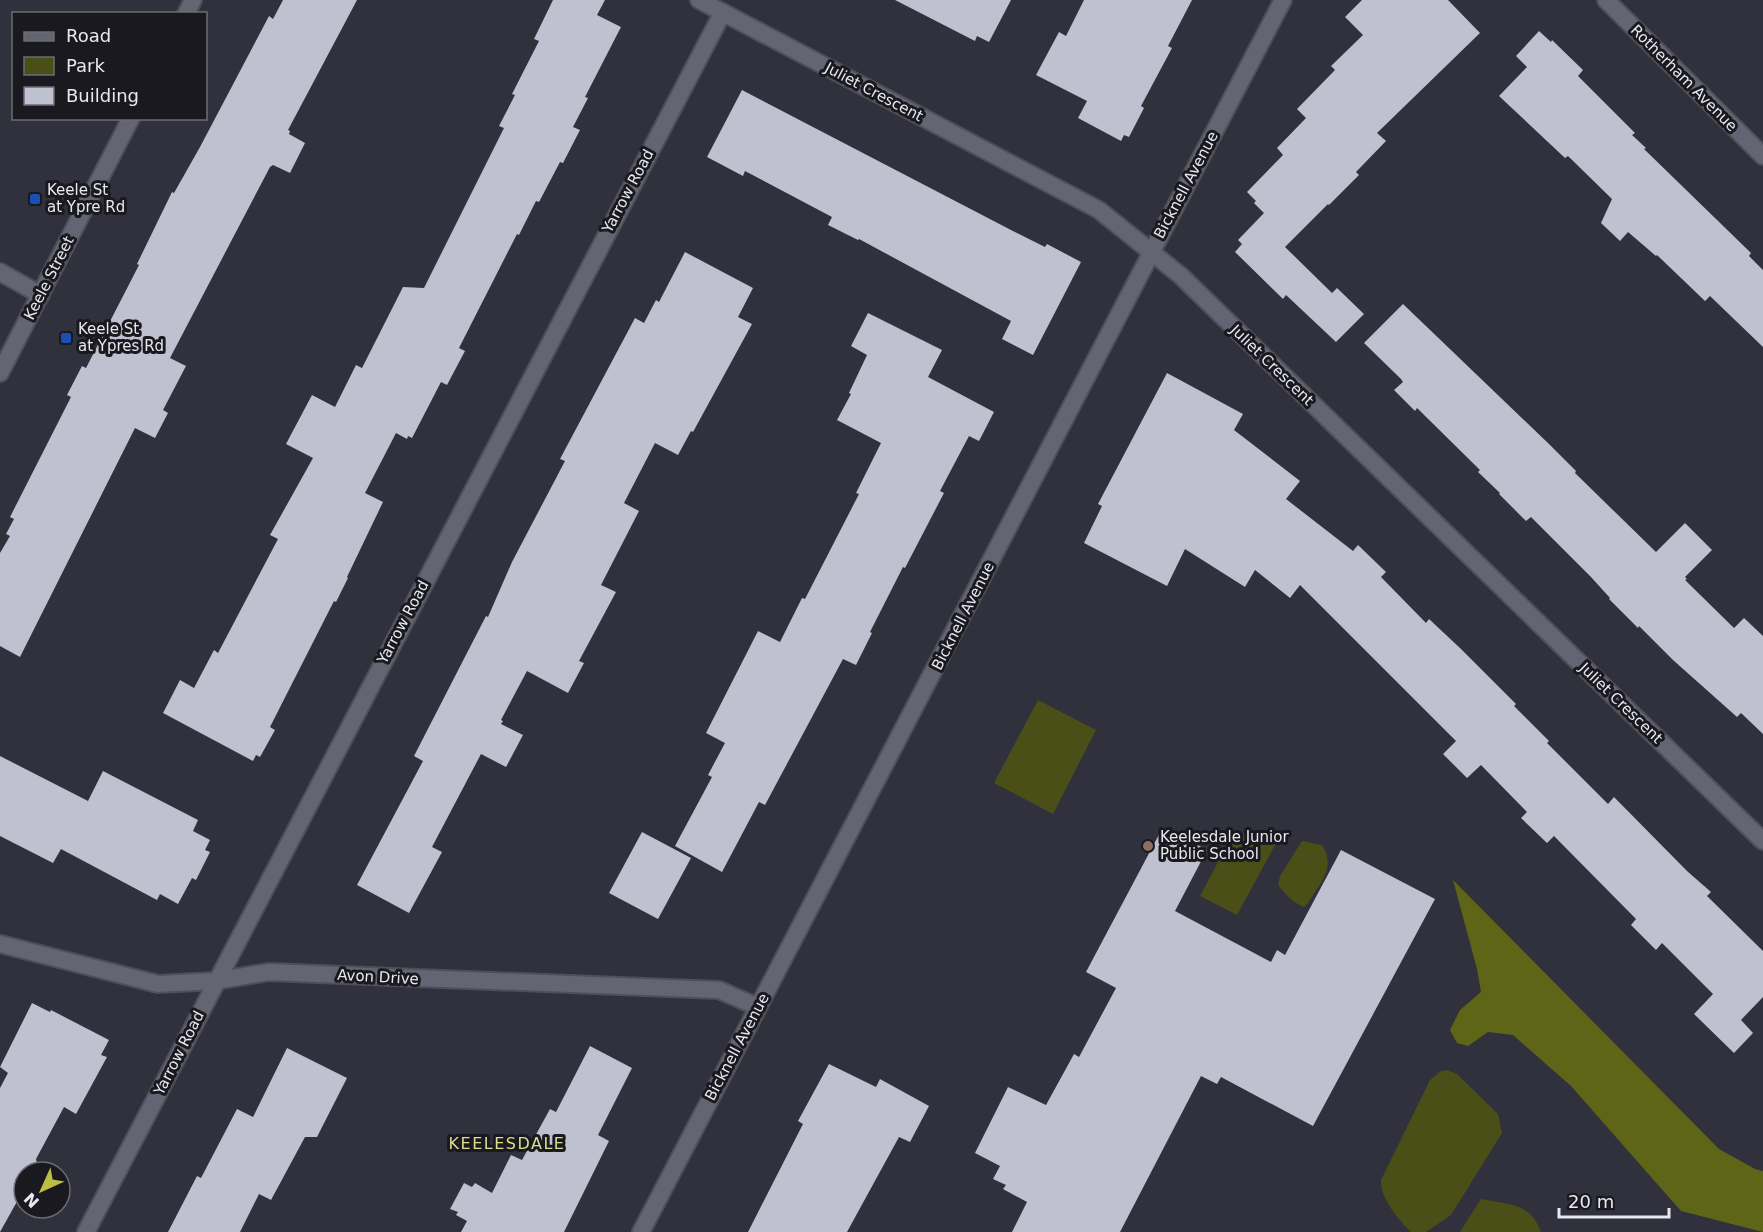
<svg xmlns="http://www.w3.org/2000/svg" width="1763" height="1232" font-family="'DejaVu Sans',sans-serif">
	<style>
		.green { fill: #494f17 }
		.forest { fill: #5e6517 }
		.building { fill: #bfc0d0 }
		.lines { fill: none; stroke-linecap: round; stroke-linejoin: round }
		.minor-casing { stroke: #4e4f59; stroke-width: 20 }
		.secondary-casing { stroke: #4e4f59; stroke-width: 20 }
		.minor { stroke: #646573; stroke-width: 16 }
		.secondary { stroke: #646573; stroke-width: 16 }
		.transit-dot { fill: #1a4fb4; stroke: #19191f; stroke-width: 2 }
		.education-dot { fill: #8d6e63; stroke: #19191f; stroke-width: 2 }
		.labels { text-anchor: middle; stroke-width: 6; stroke-linejoin: round; paint-order: stroke }
		.street-label { font-size: 15px; fill: #e7e8f0; stroke: #19191f }
		.poi-label { font-size: 15px; fill: #e7e8f0; stroke: #19191f; text-anchor: start }
		.neighbourhood-label { font-size: 16px; letter-spacing: 1.5px; fill: #dbdf90; stroke: #19191f }
	</style>
	<rect width="100%" height="100%" fill="#30313d"/>
	<path class="green" d="M1038 700 1096 730 1053 814 994 783Z
		M1233 834 1279 838 1237 915 1200 896Z
		M1302 841 1322 845C1337 867 1320 883 1308 903L1304 907C1292 902 1285 894 1278 885L1280 876Z
		M1447 1070 1457 1074 1498 1114 1502 1133 1451 1215 1426 1232H1411C1398 1219 1380 1198 1381 1180L1430 1080 1441 1071Z
		M1481 1199C1510 1205 1530 1202 1541 1232H1460Z"/>
	<path class="forest" d="M1453 880 1719 1149 1755 1169 1763 1171V1232L1681 1211 1571 1086 1513 1035 1488 1032 1468 1046 1457 1043 1450 1030 1460 1010 1481 992 1477 969Z"/>
	<path class="building" d="M283 0H357L288 130 290 131 289 134 305 143 290 173 273 165 270 167 170 358 186 366 163 410 168 413 155 438 135 428 20 657 0 646V553L10 536 6 534 14 519 10 517 71 397 67 395 82 366 86 368 139 265 137 264 172 192 174 193 200 147 269 16 273 19Z
		M553 0H605L597 15 621 27 585 97 588 98 573 127 580 130 563 163 560 162 539 202 536 201 519 235 517 234 459 348 465 351 447 385 441 382 412 438 408 436 407 439 396 433 365 493 383 502 347 577 348 578 336 602 334 601 270 727 275 730 260 757 256 755 253 761 163 713 180 680 194 688 214 650 218 653 278 539 270 535 313 458 286 444 312 395 335 407 356 365 362 368 403 287 424 288 504 128 499 126 515 95 512 94 539 41 534 39Z
		M895 0H1011L989 42 977 36 975 41Z
		M1084 0H1192L1168 46 1172 48 1141 106 1144 108 1129 137 1124 135 1121 141 1078 118 1087 101 1036 75 1059 32 1066 36Z
		M1362 0H1448L1480 33 1377 133 1386 141 1356 172 1359 175 1329 205 1328 204 1285 247 1332 293 1337 288 1364 314 1336 342 1286 295 1283 299 1235 252 1242 244 1238 240 1264 213 1254 203 1256 201 1247 192 1283 155 1277 148 1306 118 1297 109 1335 70 1331 66 1363 35 1345 17Z
		M1539 31 1551 42 1552 40 1583 70 1578 76 1635 133 1632 135 1646 148 1644 149 1751 253 1749 256 1763 270V347L1710 296 1705 301 1657 255 1656 256 1628 232 1620 241 1601 223 1612 199 1568 156 1565 158 1499 96 1527 67 1516 56Z
		M742 90 1011 230 1045 247 1047 244 1081 262 1033 355 1002 339 1011 321 859 239 858 240 828 225 832 217 745 171 743 176 707 157Z
		M685 252 753 288 738 317 752 324 693 432 691 431 678 455 655 443 624 503 639 511 601 585 616 592 579 661 584 663 568 693 527 671 501 720 503 721 501 724 523 735 506 767 481 754 432 847 442 852 409 913 357 885 423 761 414 756 486 616 488 617 512 562 565 461 560 459 635 318 644 323 656 300 659 302Z
		M1403 304 1549 444 1576 471 1575 473 1656 552 1685 523 1712 550 1685 577 1687 579 1685 580 1734 628 1744 618 1763 636V734L1741 713 1737 717 1673 660 1639 626 1638 628 1609 599 1610 598 1591 577 1531 517 1526 521 1499 494 1500 493 1478 472 1480 470 1417 408 1415 411 1394 390 1403 382 1401 379 1364 343Z
		M868 313 942 350 928 377 994 412 979 441 969 436 940 491 944 493 905 568 903 567 870 632 872 633 856 665 843 659 765 805 759 802 722 872 675 846 712 777 708 775 725 743 706 733 758 631 780 642 802 598 805 599 859 494 856 493 881 443 837 420 851 394 849 393 867 355 851 346Z
		M1167 373 1243 414 1234 430 1300 481 1286 499 1353 551 1358 545 1386 572 1381 577 1426 623 1429 619 1460 648 1516 704 1514 706 1549 741 1547 743 1608 804 1614 797 1687 871 1711 892 1707 896 1763 951V997L1741 1020 1753 1033 1734 1053 1694 1014 1713 994 1662 943 1656 950 1631 925 1636 919 1554 836 1547 843 1521 818 1527 812 1481 765 1467 778 1443 754 1456 741 1300 585 1290 598 1255 570 1245 587 1185 549 1167 586 1084 543 1102 506 1098 504Z
		M0 756 88 801 103 771 198 820 193 831 210 840 205 850 210 852 196 880 192 878 178 904 160 894 157 900 61 849 53 863 0 836Z
		M1163 827 1207 850 1175 911 1271 962 1277 950 1285 955 1341 850 1435 899 1313 1126 1221 1077 1217 1084 1201 1076 1120 1232H1012L1027 1202 1003 1189 1006 1185 993 1179 1000 1166 975 1153 1008 1087 1046 1105 1074 1054 1079 1057 1116 988 1086 972Z
		M642 832 691 858 658 919 609 893Z
		M32 1003 50 1012 51 1010 109 1040 101 1055 107 1057 76 1114 64 1107 36 1159 37 1164 33 1172H24V1189L0 1232V1088L8 1073 0 1067Z
		M590 1046 632 1068 598 1135 609 1141 564 1232H461L467 1221 456 1215 458 1212 450 1209 464 1183 472 1187 475 1183 492 1193 511 1155 522 1160 550 1109 556 1112Z
		M287 1048 347 1078 317 1137H305L271 1200 259 1194 240 1232H168L197 1176 201 1178 237 1109 253 1117Z
		M829 1064 876 1087 880 1079 929 1106 910 1142 899 1137 847 1232H748L803 1124 798 1121Z"/>
	<g class="lines">
		<g class="minor-casing">
			<path id="minor" d="M699 0 1099 210 1181 276 1763 841
				M1606 0 1763 156
				M0 272 41 295
				M0 944 158 984 215 981 269 972 719 990 758 1007
				M86 1232 723 12
				M641 1232 1283 0"/>
		</g>
		<g class="secondary-casing">
			<path id="secondary" d="M186 14 193 0
				M0 373 131 118"/>
		</g>
		<use href="#minor" class="minor"/>
		<use href="#secondary" class="secondary"/>
	</g>
	<g class="transit-dot">
		<rect x="29" y="193" width="12" height="12" rx="3"/>
		<rect x="60" y="332" width="12" height="12" rx="3"/>
	</g>
	<circle class="education-dot" cx="1148" cy="846" r="6"/>
	<g class="labels">
		<g class="street-label">
			<text transform="translate(1684 78) rotate(45)" y="5">Rotherham Avenue</text>
			<text transform="translate(874 92) rotate(28)" y="5">Juliet Crescent</text>
			<text transform="translate(1186 185) rotate(-62)" y="5">Bicknell Avenue</text>
			<text transform="translate(628 191) rotate(-62)" y="5">Yarrow Road</text>
			<text transform="translate(49 278) rotate(-63)" y="5">Keele Street</text>
			<text transform="translate(1272 365) rotate(44)" y="5">Juliet Crescent</text>
			<text transform="translate(963 616) rotate(-63)" y="5">Bicknell Avenue</text>
			<text transform="translate(403 622) rotate(-62)" y="5">Yarrow Road</text>
			<text transform="translate(1621 703) rotate(44)" y="5">Juliet Crescent</text>
			<text transform="translate(378 977) rotate(3)" y="5">Avon Drive</text>
			<text transform="translate(737 1047) rotate(-62)" y="5">Bicknell Avenue</text>
			<text transform="translate(179 1053) rotate(-63)" y="5">Yarrow Road</text>
		</g>
		<g class="poi-label">
			<text x="47" y="195">Keele St<tspan x="47" dy="17">at Ypre Rd</tspan></text>
			<text x="78" y="334">Keele St<tspan x="78" dy="17">at Ypres Rd</tspan></text>
			<text x="1160" y="842">Keelesdale Junior<tspan x="1160" dy="17">Public School</tspan></text>
		</g>
		<g class="neighbourhood-label">
			<text x="507" y="1149">KEELESDALE</text>
		</g>
	</g>
	<rect x="12" y="12" width="195" height="108" fill="#19191f" stroke="#6b6c73" stroke-width="1.5"/>
	<rect x="24" y="32" width="30" height="9" fill="#646573" stroke="#6b6c73" stroke-width="1.5"/>
	<text x="66" y="42" font-size="18" fill="#e7e8f0">Road</text>
	<rect x="24" y="57" width="30" height="18" fill="#494f17" stroke="#6b6c73" stroke-width="1.5"/>
	<text x="66" y="72" font-size="18" fill="#e7e8f0">Park</text>
	<rect x="24" y="87" width="30" height="18" fill="#bfc0d0" stroke="#6b6c73" stroke-width="1.5"/>
	<text x="66" y="102" font-size="18" fill="#e7e8f0">Building</text>
	<g transform="translate(42 1190) rotate(225)"><circle r="28" fill="#19191f" stroke="#6b6c73" stroke-width="1.5"/>
	<path d="M0-4.5L10 22L0 15L-10 22Z" fill="#bcbf43"/>
	<text y="-9" font-size="16" font-weight="bold" text-anchor="middle" fill="#e7e8f0">N</text>
	</g>
	<path d="M1559 1208v9h110v-9" fill="none" stroke="#e7e8f0" stroke-width="3"/>
	<text x="1568" y="1208" font-size="18" fill="#e7e8f0" stroke="#19191f" stroke-width="4.5" paint-order="stroke">20 m</text>
</svg>
